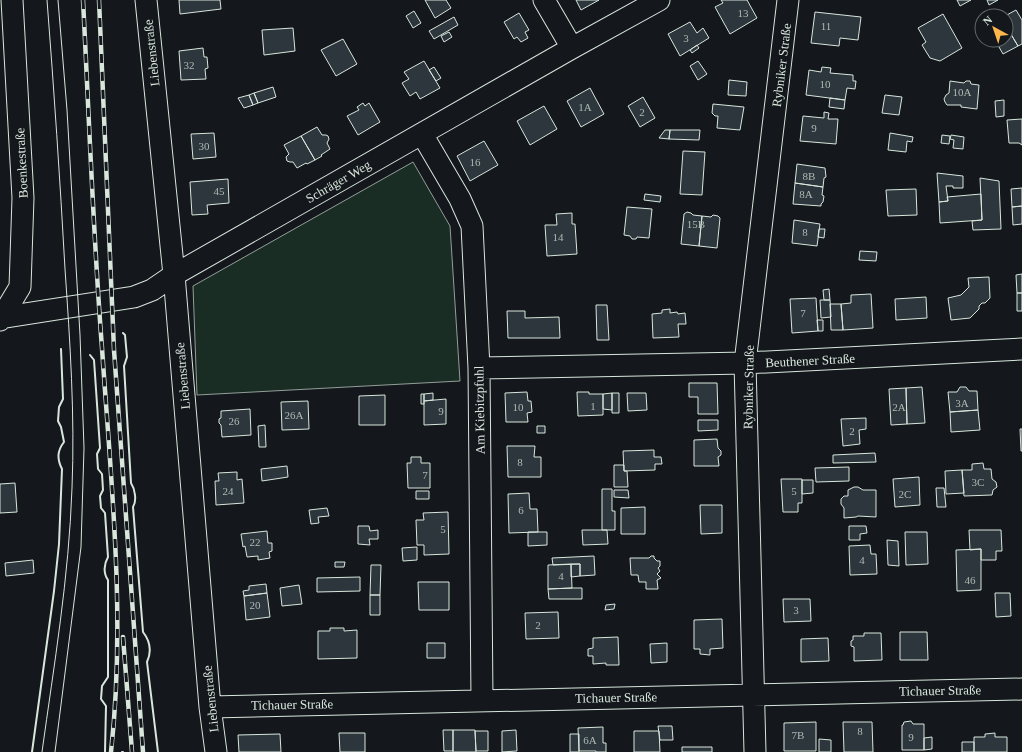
<svg xmlns="http://www.w3.org/2000/svg" width="1022" height="752" font-family="Georgia,serif">
	<style>
		.green { fill: #1a2d24; stroke: #939e99 }
		.building { fill: #2c363c; stroke: #d8e6dc }
		.lines { fill: none; stroke-linecap: round; stroke-linejoin: round }
		.minor-casing { stroke: #d8e6dc; stroke-width: 23 }
		.minor { stroke: #14181c; stroke-width: 21 }
		.tram { stroke: #d8e6dc; stroke-width: 1 }
		.rail-casing { stroke: #d8e6dc; stroke-width: 4.5 }
		.rail { stroke: #14181c; stroke-width: 3; stroke-dasharray: 9; stroke-linecap: butt }
		.wall { stroke: #d8e6dc; stroke-width: 2 }
		.labels { text-anchor: middle; stroke-width: 3; stroke-linejoin: round; paint-order: stroke }
		.number-label { font-size: 11px; fill: #adbab4 }
		.street-label { font-size: 13px; fill: #d8e6dc; stroke: #14181c }
	</style>
	<rect width="100%" height="100%" fill="#14181c"/>
	<path class="green" d="M413 162 450 226 460 381 197 395 193 286Z"/>
	<path class="building" d="M179 0H220L221 9 180 14Z
		M425 0H446L451 8 435 18Z
		M576 0H599L581 10Z
		M721 0H747L757 18 730 34 715 7 723 3Z
		M957 0H971L960 6Z
		M987 0H998L989 5Z
		M1016 10 1022 20V44L1018 46 1006 26V16H1005Z
		M414 11 421 23 413 28 406 16Z
		M815 12 861 17 858 40 840 38 839 46 811 43Z
		M519 13 529 30 525 32 528 38 521 42 517 37 514 39 504 22Z
		M943 14 962 48 940 61 930 58 922 45 926 42 918 28Z
		M454 17 458 25 434 39 429 31Z
		M690 22 697 33 703 28 709 38 680 56 668 34Z
		M1006 26 1018 46 1003 54 995 40H1006Z
		M293 28 295 51 264 55 262 30Z
		M449 32 452 37 444 42 441 36Z
		M343 39 357 64 336 76 321 50Z
		M697 45 699 48 692 53 690 50Z
		M203 48 204 57H207L208 68 205 69 206 79 181 80 179 51Z
		M424 61 440 88 420 99 416 92 410 96 402 83 409 79 404 72Z
		M698 61 707 74 698 80 690 66Z
		M434 67 441 78 436 81 429 70Z
		M822 67 831 68 830 73 853 75V81H856L855 89 847 88 845 100 806 95 809 70 821 72Z
		M729 80 747 82 746 96 728 95Z
		M950 81 964 83 966 81H970L971 84 979 85 977 109 961 107V105H947L945 102 944 99 946 95 949 93Z
		M273 87 276 97 258 103 254 93Z
		M590 88 604 114 581 127 567 101Z
		M254 93 258 103 253 105 249 95Z
		M249 95 253 105 244 108 238 98Z
		M885 95 902 97 899 115 882 113Z
		M643 97 655 118 640 127 628 106Z
		M830 98 845 100 844 109 829 107Z
		M1004 100V116L996 117 995 101Z
		M363 103 365 106 369 103 380 122 358 135 347 116 359 110 357 107Z
		M713 104 744 107 740 130 717 128 718 116H715L712 113Z
		M544 106 557 129 530 145 517 121Z
		M824 112 829 113 828 119H838L836 144 800 141 803 116 824 118Z
		M1022 119V145L1019 143H1009L1007 120Z
		M317 127 322 135H326L328 136 329 139 327 143 330 149 321 155 322 156 315 160 301 136Z
		M665 130H670L669 139 659 138Z
		M670 130H700L699 140 669 139Z
		M214 133 216 157 193 159 191 134Z
		M890 133 913 137 912 142 907 141 906 152 888 150Z
		M942 135 950 136 949 144 941 143Z
		M951 135 964 137 963 149 953 148 954 140 950 139Z
		M301 136 315 160 307 164 306 163 297 168 293 162H290L287 161 286 157 289 154 284 145Z
		M484 141 498 165 470 181 457 156Z
		M683 151 705 152 702 195 680 194Z
		M797 164 825 168 826 177 824 178 823 187 795 183Z
		M937 173 963 176V188H953V186H946L948 201 939 202Z
		M980 178 999 181 1001 229 973 230 972 221 982 220Z
		M228 179 229 203 207 205 208 214 192 215 190 182Z
		M795 183 823 187 822 195 824 196 823 202 821 204V206L793 204Z
		M1022 188V206L1012 207 1011 189Z
		M916 189 917 215 888 216 886 190Z
		M645 194 661 196 660 202 644 200Z
		M981 194 982 220 940 223 939 202 948 201 947 197Z
		M1022 206V224L1013 225 1012 207Z
		M627 207 652 209 649 238 637 237 636 239H632L630 236 624 235Z
		M687 212 691 213 693 215 702 216 699 246 681 244 684 214Z
		M572 213V224H575L577 254 547 256 545 225H557L556 214Z
		M713 215 718 216 720 218 717 248 699 246 702 216 711 217Z
		M794 220 820 224 817 246 792 243Z
		M819 229H825L824 238 818 237Z
		M860 251 877 252 876 261 859 260Z
		M1022 274V293H1017L1016 275Z
		M989 277 990 298 985 303H982L979 306V309L970 318 951 320 948 298 961 295 969 287 968 278Z
		M829 289 830 300H824L823 290Z
		M1017 293H1022V311H1017Z
		M871 294 873 328 843 330 841 304 851 303V295Z
		M926 297 927 318 896 320 895 299Z
		M816 298 818 331 792 333 790 299Z
		M820 300H830L831 317 821 318Z
		M830 304H841L843 330H831Z
		M596 305H607L609 340H597Z
		M670 309V313L677 312 678 314 685 313 686 324H678L679 337 653 338 652 314 662 313V310Z
		M507 311H525V318L559 317 560 338H508Z
		M817 320H823V331H818Z
		M689 383H717L718 414H698V397H689Z
		M922 387 925 423 907 424 906 388Z
		M960 387H966L969 391H977L978 410 950 412 948 392H957Z
		M906 388 907 424 891 425 889 389Z
		M527 392 528 401H531L532 412 527 413 528 422H506L505 393Z
		M577 392H589V394H603V415L578 416Z
		M433 393V400L424 401V394Z
		M612 393H619V413H612Z
		M612 393V410L603 409V394Z
		M627 393H646L647 410 628 411Z
		M421 394H424V404H421Z
		M385 395V425H359V396Z
		M446 399V424L424 425V401Z
		M308 401 309 429 282 430 281 402Z
		M250 409 251 435 222 437 221 425 219 423V419L221 418V411Z
		M978 410 980 430 951 432 950 412Z
		M866 418V429L859 430 860 444 843 446 841 419Z
		M698 420H718V430L698 431Z
		M265 425 266 447H259L258 426Z
		M537 426H545V433H537Z
		M1020 429H1022V451H1021Z
		M717 439 718 448 721 451V455L718 457 719 466H694V440Z
		M507 446H535L534 457H541V477H508Z
		M654 450V457H661L662 464H655V470L624 471 623 451Z
		M875 453 876 462 833 463V455Z
		M411 457H421V463H430V488H408L407 463H411Z
		M983 463 984 469H991L992 479 996 482 997 487 993 490 992 495 964 496 962 470H972V464Z
		M614 465H624V471H627L628 487H614Z
		M287 466 288 477 262 481 261 469Z
		M849 467V481L816 482 815 468Z
		M962 470 964 493 946 494 945 471Z
		M237 472V480L242 479 244 503 216 505 215 481H219L218 473Z
		M919 477 920 505 895 507 893 479Z
		M781 479H802V503H798V512H783Z
		M802 480H813V493L802 494Z
		M15 483 17 512 0 513V484Z
		M854 487H858L863 490H876V517L858 516 856 517 844 518V508L841 504V499L844 496H848V490Z
		M936 488H944L946 507H937Z
		M602 489H612V511H615V530H602Z
		M614 490H628L629 498 614 497Z
		M416 491H429V499H416Z
		M529 493 530 509H537L538 532 509 533 508 494Z
		M700 505H722V533L701 534Z
		M645 507V534H621V508Z
		M327 508 329 516 318 517 319 523 311 524 309 510Z
		M448 512 449 554 424 555V545H417L416 520H424L423 513Z
		M358 526H369L370 531 378 530V539H369L370 545 358 544Z
		M849 526H866L867 533 860 534V540H849Z
		M582 530H607L608 544 583 545Z
		M969 530H1001L1002 551H996V560H981V549L970 550Z
		M267 531 268 543H272V551L269 552 270 558 258 560V556L247 557 245 546 243 547 241 534Z
		M528 532H547V545L528 546Z
		M905 532H927L928 564 906 565Z
		M887 540 898 541 899 566 888 565Z
		M870 545 871 554H876L877 574 850 575 849 546Z
		M417 547V560L403 561 402 548Z
		M981 549V590L957 591 956 550Z
		M594 556 595 575 580 576V564L553 565 552 558Z
		M651 556H654V558L657 561H660V566L658 568 660 571 657 574 661 578 657 580 658 589H646V582H639L638 575H631L630 558H649Z
		M33 560 34 573 6 576 5 563Z
		M335 562H345L344 567H335Z
		M571 564 572 588 548 589V565Z
		M571 564H580V576L571 577Z
		M371 565H381L380 595H370Z
		M360 577V591L317 592V578Z
		M418 582H449V610H419Z
		M266 584 267 593 244 596 243 591 249 590V586Z
		M299 585 302 604 282 606 280 588Z
		M572 588H582V599H549L548 589Z
		M267 593 270 617 246 620 244 596Z
		M995 593H1010L1011 616 996 617Z
		M370 595H380V615H370Z
		M783 599H810L811 621 784 622Z
		M615 604 614 609 605 610 606 605Z
		M558 612 559 638 526 639 525 613Z
		M722 619 723 648 710 649V655L700 654V649H694V620Z
		M330 628H344V631L357 630V658L318 659V631H330Z
		M900 632H927L928 660H900Z
		M864 633H881L882 660 854 661V647L851 646V641L853 640V636H864Z
		M618 637 619 665H606V663L593 664V656H588V649L593 648V638Z
		M828 638 829 661 801 662V639Z
		M427 643H445V658H427Z
		M667 643V662L651 663 650 644Z
		M911 721 913 724H924V750H902V725H903L904 722Z
		M816 722V751H784V723Z
		M843 722H872L873 752H844Z
		M658 726H672L673 740H660Z
		M603 727V743H606V752H596V751H579L578 728Z
		M443 730H453V751H444Z
		M453 730H475L476 752H453Z
		M516 730 517 751 502 752V731Z
		M475 731H488V751H476Z
		M634 731H659L660 752H634Z
		M339 733H365V752H340Z
		M995 733V737H1007V752H974V737H985V734Z
		M280 734 281 752H239L238 735Z
		M570 734H579V752H570Z
		M932 737V749L924 750V738Z
		M819 739 831 740V752H819Z
		M962 742H974V752H962Z
		M682 747H712V752H682Z"/>
	<g class="lines">
		<g class="minor-casing">
			<path id="minor" d="M146 0 174 275 210 707 216 752
				M544 0 572 48
				M422 134 460 199 472 226 479 368 482 700
				M0 318 134 297 152 290 174 275 572 48 659 0
				M0 320 20 287 23 198 12 0
				M479 368 745 363 1022 349
				M210 707 1022 689
				M755 752 745 363 788 0"/>
		</g>
		<use href="#minor" class="minor"/>
		<path class="tram" d="M42 752C54 665 69 577 72 488 75 415 70 342 65 269 60 179 54 90 47 0
			M55 752 81 547 84 448 80 335 67 110 58 0"/>
		<g class="rail-casing">
			<path id="rail" d="M83 0C89 116 93 232 102 348 111 482 126 617 111 752
				M99 0 114 350 143 752
				M123 637 132 752"/>
		</g>
		<use href="#rail" class="rail"/>
		<path class="wall" d="M123 333 125 335 127 357 124 366 131 483C135 489 137 501 133 507L143 632C150 641 152 651 147 662L158 752
			M90 355 94 360 100 448 97 454 98 469 102 474 103 490 100 496 101 508 105 513 108 557C104 564 103 573 108 580V677L102 686 101 699 106 706 105 752
			M32 752 54 591 59 544 62 469C57 459 57 451 64 442L61 427 58 421 59 407 63 399 61 349
			M122 752H123"/>
	</g>
	<g class="labels">
		<g class="number-label">
			<text x="743" y="17">13</text>
			<text x="826" y="30">11</text>
			<text x="686" y="42">3</text>
			<text x="189" y="69">32</text>
			<text x="825" y="88">10</text>
			<text x="962" y="96">10A</text>
			<text x="585" y="111">1A</text>
			<text x="642" y="116">2</text>
			<text x="814" y="132">9</text>
			<text x="204" y="150">30</text>
			<text x="475" y="166">16</text>
			<text x="809" y="180">8B</text>
			<text x="219" y="195">45</text>
			<text x="806" y="198">8A</text>
			<text x="696" y="228">15B</text>
			<text x="805" y="236">8</text>
			<text x="558" y="241">14</text>
			<text x="803" y="317">7</text>
			<text x="962" y="407">3A</text>
			<text x="593" y="410">1</text>
			<text x="518" y="411">10</text>
			<text x="899" y="411">2A</text>
			<text x="441" y="415">9</text>
			<text x="294" y="419">26A</text>
			<text x="234" y="425">26</text>
			<text x="852" y="435">2</text>
			<text x="520" y="466">8</text>
			<text x="425" y="479">7</text>
			<text x="978" y="486">3C</text>
			<text x="228" y="495">24</text>
			<text x="794" y="495">5</text>
			<text x="905" y="498">2C</text>
			<text x="521" y="514">6</text>
			<text x="443" y="533">5</text>
			<text x="255" y="546">22</text>
			<text x="862" y="564">4</text>
			<text x="561" y="580">4</text>
			<text x="970" y="584">46</text>
			<text x="255" y="609">20</text>
			<text x="796" y="614">3</text>
			<text x="538" y="629">2</text>
			<text x="860" y="735">8</text>
			<text x="798" y="739">7B</text>
			<text x="911" y="741">9</text>
			<text x="590" y="744">6A</text>
		</g>
		<g class="street-label">
			<text transform="translate(151 53) rotate(-96)" y="5">Liebenstraße</text>
			<text transform="translate(781 65) rotate(-83)" y="5">Rybniker Straße</text>
			<text transform="translate(21 163) rotate(-93)" y="5">Boenkestraße</text>
			<text transform="translate(338 181) rotate(-30)" y="5">Schräger Weg</text>
			<text transform="translate(810 360) rotate(-3)" y="5">Beuthener Straße</text>
			<text transform="translate(182 376) rotate(-95)" y="5">Liebenstraße</text>
			<text transform="translate(748 387) rotate(-89)" y="5">Rybniker Straße</text>
			<text transform="translate(479 410) rotate(-91)" y="5">Am Kiebitzpfuhl</text>
			<text transform="translate(940 690) rotate(-1)" y="5">Tichauer Straße</text>
			<text transform="translate(616 697) rotate(-1)" y="5">Tichauer Straße</text>
			<text transform="translate(210 699) rotate(-96)" y="5">Liebenstraße</text>
			<text transform="translate(292 704) rotate(-1)" y="5">Tichauer Straße</text>
		</g>
	</g>
	<g transform="translate(994 28) rotate(320)"><circle r="19" fill="#14181c" stroke="#626a69"/>
	<path d="M0-3L7 15L0 10L-7 15Z" fill="#ffb74d"/>
	<text y="-6" font-size="11" font-weight="bold" text-anchor="middle" fill="#d8e6dc">N</text>
	</g>
</svg>
